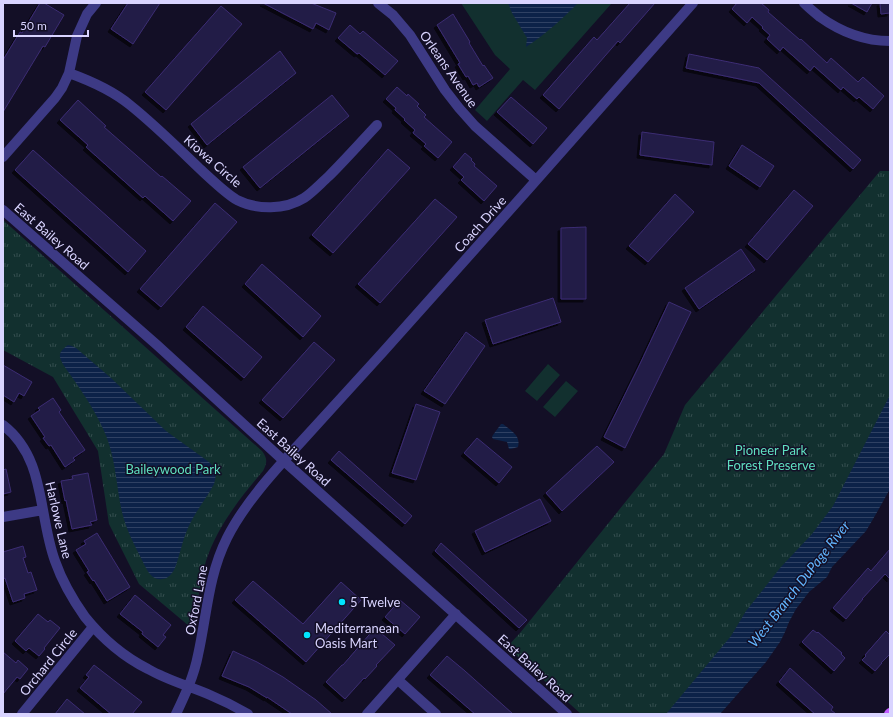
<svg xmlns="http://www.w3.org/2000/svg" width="893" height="717" font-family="Lato,sans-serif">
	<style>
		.grass { fill: #12302f }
		.park { fill: url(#park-tufts) }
		.water { fill: url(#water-rules) }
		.building { fill: #241b47; stroke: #3b2d73; filter: url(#shadow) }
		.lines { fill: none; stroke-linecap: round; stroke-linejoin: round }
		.minor { stroke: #3d3a85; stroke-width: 10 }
		.major { stroke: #c25bff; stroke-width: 10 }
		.poi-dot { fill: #00e5ff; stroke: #130f26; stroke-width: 1.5 }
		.labels { text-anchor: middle; stroke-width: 3; stroke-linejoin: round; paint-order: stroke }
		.street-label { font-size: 13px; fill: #d9d4ff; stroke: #130f26 }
		.park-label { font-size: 13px; fill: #5fe0c0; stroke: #130f26 }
		.poi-label { font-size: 13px; fill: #d9d4ff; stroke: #130f26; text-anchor: start }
		.water-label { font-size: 14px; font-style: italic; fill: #62b6ff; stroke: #130f26 }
	</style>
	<defs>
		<pattern id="park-tufts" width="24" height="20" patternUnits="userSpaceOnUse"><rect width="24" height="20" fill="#12302f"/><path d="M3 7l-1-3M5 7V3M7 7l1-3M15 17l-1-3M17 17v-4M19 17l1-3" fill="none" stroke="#344d4e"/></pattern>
		<pattern id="water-rules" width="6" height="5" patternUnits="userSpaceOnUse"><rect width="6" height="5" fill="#0c2248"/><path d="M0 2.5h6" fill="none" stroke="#2f4163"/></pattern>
		<filter id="shadow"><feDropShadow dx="-3" dy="3" stdDeviation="0" flood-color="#0009"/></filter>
	</defs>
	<rect width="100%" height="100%" fill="#130f26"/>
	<path class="grass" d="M461 3H612L535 90 523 80 487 121 475 110 510 69 495 55Z
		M548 364 560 375 537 401 525 391Z
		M566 381 578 391 555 417 543 407Z"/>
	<path class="park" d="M880 171H890V446L696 714H581L507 647 520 633 664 454 685 405Z
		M3 220 262 451C268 459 267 463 263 471 240 498 217 527 206 561 199 584 197 608 195 631L139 584 109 524 98 451 53 377 3 350Z"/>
	<path class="water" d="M508 3H578C561 20 546 34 526 47L527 38 512 13Z
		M68 345 72 346 76 348 111 378 166 431 209 462C216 470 217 473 214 484 206 499 195 512 188 528 182 541 180 555 175 568 172 574 168 579 162 579 151 581 146 568 142 560 134 544 126 529 122 512 117 490 116 466 109 444 103 424 88 400 76 383 72 376 61 364 60 357 59 352 64 348 68 345Z
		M890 395V489L876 514 866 531 832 567 827 577 809 592 796 609 789 622 785 632 780 642 766 662 720 714H666L731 636 746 611 762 591 780 568 812 534 833 506Z
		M501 424H503C511 431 521 435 518 447L511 449H509L507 442 493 439 492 437 493 435Z"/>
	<path class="building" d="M40 3H44L64 15 45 47 43 46 3 112V60L20 32 22 33Z
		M128 3H160L133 44 111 29Z
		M263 3H311L336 13 329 30 316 23 313 29Z
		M630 3H655L620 43 618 41 559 109 543 95 594 37 597 40Z
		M737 3H761L769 10 768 12 800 40 801 39 827 63 831 58 858 82 863 77 884 96 873 109 859 97 857 99 843 87 841 90 814 66 810 71 783 47 780 51 767 39 770 35 762 28 763 27 752 17 747 23 732 9Z
		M851 3H872L867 12Z
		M880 3H890V13L881 14Z
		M221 6 242 24 166 110 145 92Z
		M453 14 470 42 469 43 483 66 484 65 493 78 479 87 477 83 473 85 468 76 466 77 458 64 460 63 437 25Z
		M350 25 360 34 363 31 398 61 385 75 359 53 357 54 338 38Z
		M280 51 296 73 207 145 191 124Z
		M689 54 759 68 861 160 853 169 759 83 686 68Z
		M397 87 407 96 408 94 419 104 417 106 426 115 424 117 452 142 438 158 424 146 426 144 413 133 415 130 404 120 405 119 395 110 396 108 386 99Z
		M332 95 349 116 260 188 243 167Z
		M511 97 547 128 533 144 497 112Z
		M78 100 106 126 104 127 161 177 162 176 191 201 173 221 145 196 143 198 86 147 88 145 60 120Z
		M642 132 714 142 712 165 640 155Z
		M742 145 774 166 760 187 729 166Z
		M388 149 410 168 333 253 312 235Z
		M33 150 146 251 128 272 15 170Z
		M465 153 472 159 471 160 475 164 474 166 497 186 484 201 461 180 464 177 453 167Z
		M794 190 813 206 767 260 748 244Z
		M675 194 694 212 648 262 629 246Z
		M435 199 457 217 380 303 358 284Z
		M215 203 237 222 161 307 140 289Z
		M586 227V299H561V228Z
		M741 249 755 270 699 309 685 288Z
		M262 264 321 316 303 337 245 284Z
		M553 298 561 322 493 344 485 320Z
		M669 302 691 312 625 448 604 437 639 366Z
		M203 306 262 357 244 378 186 327Z
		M466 332 485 346 445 404 424 391Z
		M314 342 335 360 283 418 262 400Z
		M3 365 32 382 24 396 19 393 14 402 3 395Z
		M53 398 61 410 59 412 85 450 73 458 75 460 65 467 51 445 49 446 43 438 45 437 31 416 40 410 38 408Z
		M416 404 440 412 416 480 392 473Z
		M477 438 512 467 499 483 464 453Z
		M597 446 614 462 562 511 546 493Z
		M339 451 412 516 405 524 331 460Z
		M6 469 11 492 3 494V470Z
		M88 473 97 520 90 522 92 525 72 529 66 500 65 501 61 481 73 479 72 476Z
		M540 499 551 521 485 552 475 531Z
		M97 533 130 587 107 601 94 580 93 581 87 572 89 571 76 550 86 544 84 541Z
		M441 543 527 620 519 628 435 551Z
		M23 546 26 557 23 558 28 573 31 572 37 590 24 594 25 598 13 602 5 578 3 579V552Z
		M890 549V579L885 574 862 599H863L846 619 833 608 868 568 871 571Z
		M253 581 303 624 341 582 361 600 306 662 235 600Z
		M135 595 171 625 163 635 166 637 158 647 142 634 143 632 120 614Z
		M400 600 420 617 405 634 385 617Z
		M38 614 48 622 50 620 60 628 44 648 45 649 39 656 29 648 26 651 15 641Z
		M375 628 395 645 376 665 377 666 365 679 364 678 345 699 326 682 342 665H343Z
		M813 630 817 633 818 632 842 653 841 654 845 658 834 671 802 642Z
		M886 631 890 635V654L881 663H882L875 671 862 660 866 656 865 655Z
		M233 651 257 662 283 677 316 700 332 714H292L267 697V698L249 687 222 676Z
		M3 652 16 663 18 660 28 669 20 679 17 677 3 694Z
		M447 656 465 671 513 714H475L430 675Z
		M94 665 142 702 132 714H111L80 688 89 677 86 675Z
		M790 668 833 707 831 710 836 714H815L779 682Z
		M67 699 85 714H55Z"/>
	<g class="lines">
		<path class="minor" d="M378 3 393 15 410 35 445 90 459 108 475 126 536 180
			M804 3C809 8 815 13 820 17 841 32 865 41 890 41
			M69 73C91 81 112 90 130 105 155 125 177 147 200 169 210 178 225 193 237 200 257 210 285 210 304 198 313 192 321 183 329 176 346 159 361 142 377 125
			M3 157 55 98 62 88 69 73 77 36 87 14 96 3
			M3 210 157 345 284 461 567 714
			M3 425C46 458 38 515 55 561 62 581 73 600 85 617 102 638 124 657 148 669 167 680 189 686 210 695 222 700 236 707 248 714
			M3 517 43 510
			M398 680 436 714
			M22 714 93 627
			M176 714C185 695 194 676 198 655 207 615 208 576 227 538 244 504 275 470 301 442 328 412 356 382 383 352 487 236 590 120 693 3
			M367 714 456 614"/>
		<path class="major" d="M889 714 890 713"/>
	</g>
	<g class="poi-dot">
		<circle cx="342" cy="602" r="4"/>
		<circle cx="307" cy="635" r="4"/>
	</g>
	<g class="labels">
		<g class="street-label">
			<text transform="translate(449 69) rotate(55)" y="5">Orleans Avenue</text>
			<text transform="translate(213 161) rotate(41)" y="5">Kiowa Circle</text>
			<text transform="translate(480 224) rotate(-48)" y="5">Coach Drive</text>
			<text transform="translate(52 236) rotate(41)" y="5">East Bailey Road</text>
			<text transform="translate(294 452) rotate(42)" y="5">East Bailey Road</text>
			<text transform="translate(59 520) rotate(77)" y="5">Harlowe Lane</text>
			<text transform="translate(196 600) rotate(-79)" y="5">Oxford Lane</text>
			<text transform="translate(48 662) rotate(-51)" y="5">Orchard Circle</text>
			<text transform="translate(535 668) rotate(42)" y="5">East Bailey Road</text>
		</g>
		<g class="park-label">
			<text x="771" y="455">Pioneer Park<tspan x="771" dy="15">Forest Preserve</tspan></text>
			<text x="173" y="474">Baileywood Park</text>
		</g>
		<g class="poi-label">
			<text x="350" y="607">5 Twelve</text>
			<text x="315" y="633">Mediterranean<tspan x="315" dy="15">Oasis Mart</tspan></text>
		</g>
		<g class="water-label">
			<text transform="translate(799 584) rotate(-52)" y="5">West Branch DuPage River</text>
		</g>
	</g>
	<rect width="893" height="717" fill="none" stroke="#d9d4ff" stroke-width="8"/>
	<path d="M14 30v6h74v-6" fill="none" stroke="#d9d4ff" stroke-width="2"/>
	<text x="20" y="30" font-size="12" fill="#d9d4ff" stroke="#130f26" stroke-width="3" paint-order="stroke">50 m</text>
</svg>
